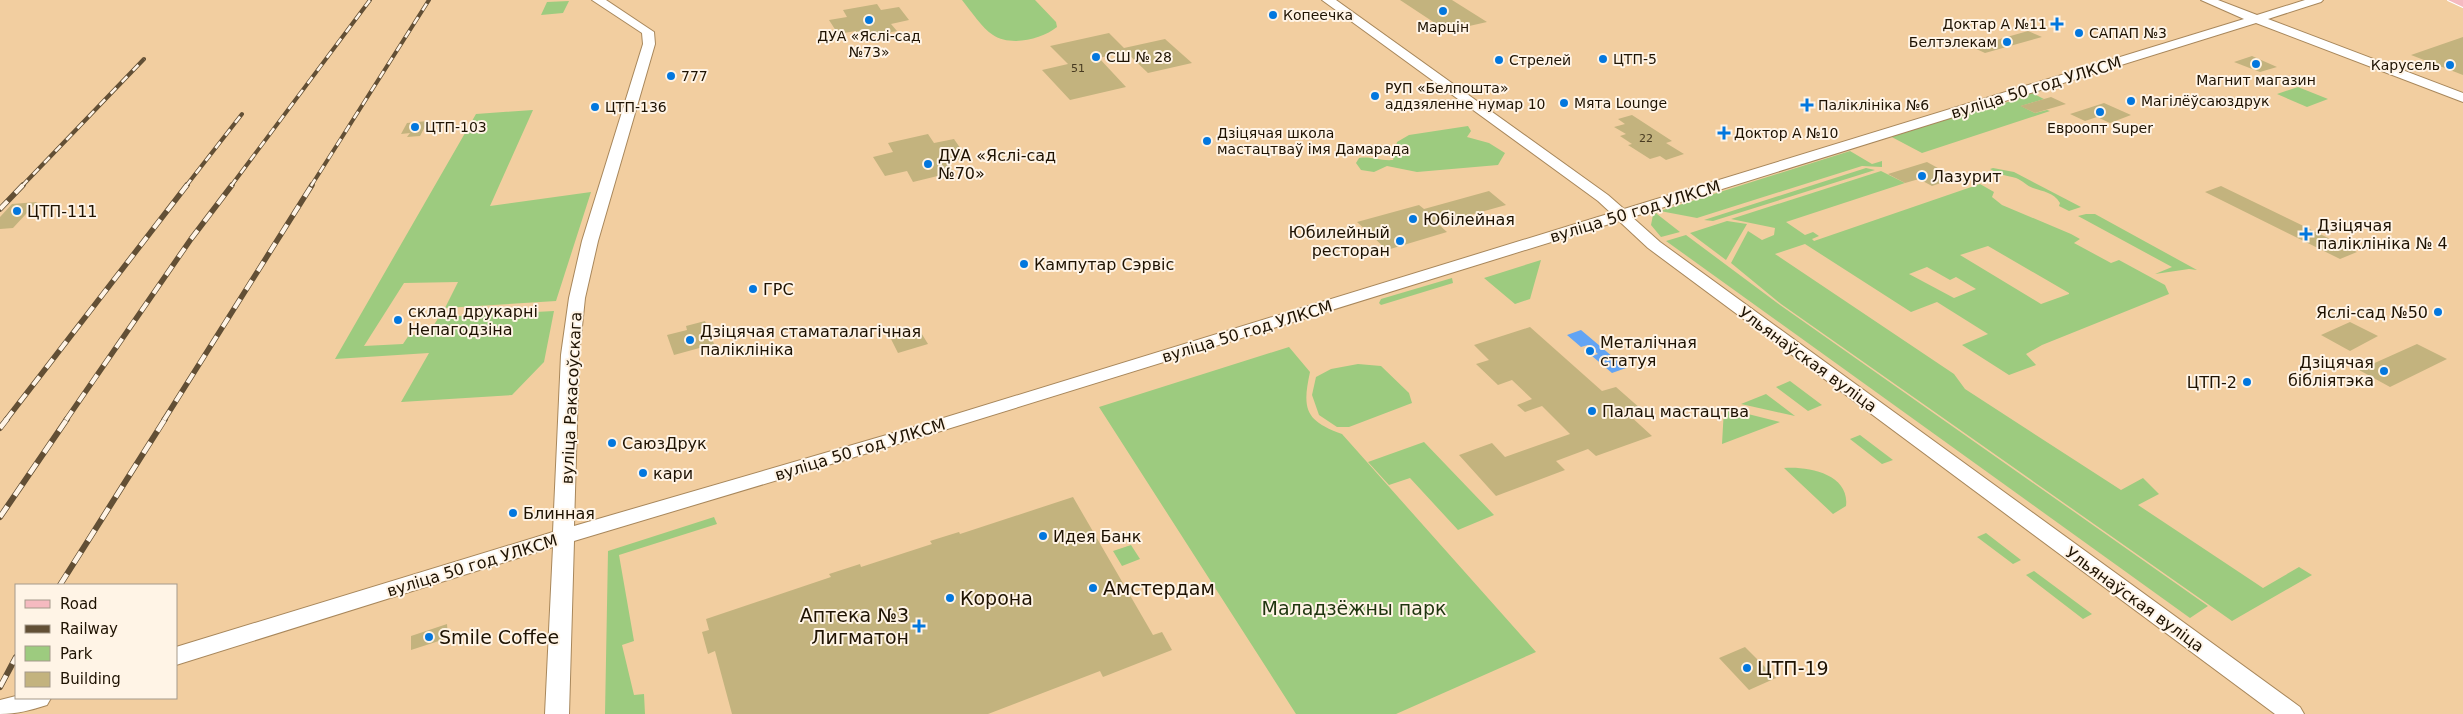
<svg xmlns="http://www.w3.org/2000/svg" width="2463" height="714" font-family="'DejaVu Sans',sans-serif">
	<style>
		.green { fill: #9dcb7f; fill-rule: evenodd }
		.water { fill: #62a4f4 }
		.building { fill: #c3b37e }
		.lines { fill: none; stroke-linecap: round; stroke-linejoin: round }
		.secondary-casing { stroke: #a8875b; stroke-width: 2 }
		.primary-casing { stroke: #fff; stroke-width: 2 }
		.secondary { fill: #fff; fill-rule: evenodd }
		.primary { fill: #f5bac0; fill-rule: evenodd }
		.rail-far2-casing { stroke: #624f35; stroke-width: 4 }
		.rail-far1-casing { stroke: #624f35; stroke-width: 5.5 }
		.rail-casing { stroke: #624f35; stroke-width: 6 }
		.rail-far2 { stroke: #fff4e6; stroke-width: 2.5; stroke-dasharray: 8; stroke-linecap: butt }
		.rail-far1 { stroke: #fff4e6; stroke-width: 4; stroke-dasharray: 11; stroke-linecap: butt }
		.rail { stroke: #fff4e6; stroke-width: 4.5; stroke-dasharray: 13; stroke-linecap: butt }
		.poi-dot { fill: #0377de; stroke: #fff4e6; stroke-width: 2 }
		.labels { text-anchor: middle; stroke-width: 4; stroke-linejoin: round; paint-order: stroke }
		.far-number-label { font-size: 11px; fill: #473a21 }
		.far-poi-label { font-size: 14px; fill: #1e1202; stroke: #fff4e6; text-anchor: start }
		.street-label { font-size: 16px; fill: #1e1202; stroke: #fff4e6 }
		.poi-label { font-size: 16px; fill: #1e1202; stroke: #fff4e6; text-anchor: start }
		.near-poi-label { font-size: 19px; fill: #1e1202; stroke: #fff4e6; text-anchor: start }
		.near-park-label { font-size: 19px; fill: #1f350f; stroke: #fff4e6 }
	</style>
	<rect width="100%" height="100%" fill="#f2cea0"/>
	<path class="green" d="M962 0H1035L1056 22 1057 27C1042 39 1011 47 993 35 982 28 971 11 962 0Z
		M569 1 563 13 541 15 547 2Z
		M2298 87 2328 99 2307 107 2277 94Z
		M2026 90 2044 99 2021 106 2035 113 2047 110 2050 111 1922 153 1886 134 1981 104 1994 106 2011 101 2009 96Z
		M533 110 490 206 591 192 556 301 445 308 458 282 404 283 364 346 403 344 409 335 428 334 439 317 554 311 544 362 512 395 401 402 429 353 335 359 476 114Z
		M1468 126 1471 131 1467 137 1489 143 1505 153 1498 165 1417 172 1387 166 1374 172 1361 170 1356 163 1359 158C1371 156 1379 161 1393 160L1397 142 1409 135Z
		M1850 151 1872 164 1882 161V167L1862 166 1697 218 1660 211Z
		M1866 168 1875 170 1713 221 1704 220Z
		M1993 168 2014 172 2081 207 2069 211 2059 206 2060 203C2053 192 2044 192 2033 188 2027 186 2022 180 2016 178 2005 175 2000 175 1990 169Z
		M1881 171 1905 183 1786 222 1805 235 1813 232 1819 236 1812 239 1814 241 1980 184 1994 192 1992 197 2002 205 2071 234 2080 239 2074 243 2111 263 2119 260 2165 285 2169 294 2042 345 2026 354 2036 365 2009 375 1962 345 1988 334 1937 302 1911 312 1805 244 1775 254 1954 374 1965 389 2121 490 2143 478 2159 494 2138 505 2263 588 2299 567 2312 575 2232 621 1781 304 1731 263 1748 231 1762 240 1774 235 1775 228 1731 219ZM1988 246 2069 293V294L2041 304 1960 255ZM1927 267 1950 280 1956 277 1976 289 1954 298 1909 274Z
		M1657 213V214L1680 232 1661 237 1651 225 1653 215Z
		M2086 214H2095L2197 270 2189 269 2155 274 2172 267 2078 216Z
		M1727 221 1747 224 1726 260 1690 233Z
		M1686 235 1780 305 2208 606 2190 618 1666 241Z
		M1541 260 1530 299 1515 304 1484 278Z
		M1452 278 1453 283 1381 305 1379 303 1381 299Z
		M1289 347 1310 372C1302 409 1305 421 1342 434L1536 652 1396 714H1296L1099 407Z
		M1358 364 1381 366 1409 393 1412 403 1349 427H1337L1319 415 1312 395 1316 377 1331 369Z
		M1790 381 1822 405 1808 411 1776 387Z
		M1766 394 1795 416 1741 404Z
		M1724 408 1780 422 1722 444Z
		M1860 435 1893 460 1882 464 1850 439Z
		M1424 442 1494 515 1458 530 1410 478 1389 485 1368 462Z
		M1784 468C1808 466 1850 474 1846 506L1833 514Z
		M714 517 717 524 619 555 634 641 622 645 634 695 644 694 645 714H605L608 551Z
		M1986 533 2021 560 2013 564 1977 537Z
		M1131 545 1140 559 1122 566 1113 551Z
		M2034 571 2092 614 2083 619 2026 575Z"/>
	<path class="water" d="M1581 330 1626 368 1612 373 1592 356 1598 354 1588 345 1581 347 1567 335Z"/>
	<path class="building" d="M1400 0H1452L1487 22 1447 31Z
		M877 4 881 10 899 7 909 20 891 24 897 31 862 38 856 31 838 34 829 20 847 17 843 10Z
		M2028 31 2042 37 1985 53 1972 47Z
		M1109 33 1124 48 1165 39 1192 63 1148 73 1126 52 1099 58 1126 87 1070 100 1042 70 1068 64 1050 46Z
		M2463 37V75L2411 55Z
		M2252 56 2277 67 2260 72 2234 62Z
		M2051 97 2066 104 2035 113 2020 106Z
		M2104 103 2131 115 2110 123 2097 117 2085 121 2070 114Z
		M1632 115 1672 141 1666 143 1684 154 1666 160 1660 156 1650 159 1628 145 1632 144 1620 136 1626 134 1614 127 1625 124 1618 119Z
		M428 121 420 136 407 137 410 133 401 134 407 123Z
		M928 134 934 143 954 139 967 158 947 162 954 172 913 182 907 171 885 176 873 157 893 152 888 143Z
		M1927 162 1956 178 1932 186 1919 179 1905 183 1888 174Z
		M2221 186 2285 217 2357 252 2340 259 2205 192Z
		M1489 191 1506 205 1438 224 1447 232 1387 250 1357 222 1419 205 1424 209Z
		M37 202 13 228 0 229V217L12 204Z
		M705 321 714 344 674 355 667 335 687 330 686 326Z
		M2350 322 2378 336 2350 351 2321 335Z
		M1530 327 1602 391 1616 387 1641 409 1628 414 1652 436 1596 456 1588 449 1556 461 1565 470 1496 496 1459 455 1492 443 1505 457 1570 434 1542 406 1525 412 1517 405 1532 399 1512 380 1498 385 1476 364 1489 360 1474 345Z
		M920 331 928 344 898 353 891 339Z
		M2417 344 2447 359 2390 387 2359 370Z
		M1073 497 1153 635 1162 632 1172 650 1103 677 1100 671 988 714H732L715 651 708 654 702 632 709 630 706 619 831 577 829 574 860 564 861 567 932 544 930 541 946 536 959 532 960 534Z
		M447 624 448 638 411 650V636Z
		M1745 647 1776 678 1749 690 1719 658Z"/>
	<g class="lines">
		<g class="secondary-casing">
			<path id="secondary" d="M592 0H606L654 32 655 44 598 241 585 298 579 355 574 526 914 427 1611 213 1598 201 1322 0H1336L1608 195 1624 209 2244 19 2201 0H2218L2257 15 2305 0H2323L2321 2 2268 19 2463 93V102L2256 23 1632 217 1660 242 2300 707 2304 714H2275L1648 248 1619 221 928 435 574 541 569 714H545L553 547 176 665V647L553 532 561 355 569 298 582 241 643 44 642 33Z
				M16 696V698H51L47 705C31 710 17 714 0 714V700Z"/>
		</g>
		<g class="primary-casing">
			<path id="primary" d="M2448 0H2463V7Z"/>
		</g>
		<use href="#secondary" class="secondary"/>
		<use href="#primary" class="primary"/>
		<g class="rail-far2-casing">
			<path id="rail-far2" d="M22 186 144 59
				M186 186 242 114
				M231 186 370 0
				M311 186 429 0"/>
		</g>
		<g class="rail-far1-casing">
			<path id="rail-far1" d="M0 209 23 185
				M6 420 187 185
				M66 420 191 239 232 185
				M164 420 312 185"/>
		</g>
		<g class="rail-casing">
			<path id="rail" d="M0 428 7 419
				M0 517 67 419
				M60 585 165 419
				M0 687 16 657"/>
		</g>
		<use href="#rail-far2" class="rail-far2"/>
		<use href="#rail-far1" class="rail-far1"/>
		<use href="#rail" class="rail"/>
	</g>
	<g class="poi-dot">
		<circle cx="1443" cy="11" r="5"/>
		<circle cx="1273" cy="15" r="5"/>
		<circle cx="869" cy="20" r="5"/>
		<path d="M2054.5 16.5h5v5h5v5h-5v5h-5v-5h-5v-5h5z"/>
		<circle cx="2079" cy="33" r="5"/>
		<circle cx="2007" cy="42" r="5"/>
		<circle cx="1096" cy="57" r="5"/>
		<circle cx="1603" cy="59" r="5"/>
		<circle cx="1499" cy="60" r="5"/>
		<circle cx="2256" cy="64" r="5"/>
		<circle cx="2450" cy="65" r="5"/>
		<circle cx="671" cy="76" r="5"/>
		<circle cx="1375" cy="96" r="5"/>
		<circle cx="2131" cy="101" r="5"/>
		<circle cx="1564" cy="103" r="5"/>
		<path d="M1804.5 97.5h5v5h5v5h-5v5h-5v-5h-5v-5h5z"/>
		<circle cx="595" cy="107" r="5"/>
		<circle cx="2100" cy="112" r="5"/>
		<circle cx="415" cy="127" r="5"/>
		<path d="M1721.5 125.5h5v5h5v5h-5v5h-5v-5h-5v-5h5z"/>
		<circle cx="1207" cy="141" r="5"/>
		<circle cx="928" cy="164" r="5"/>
		<circle cx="1922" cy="176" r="5"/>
		<circle cx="17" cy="211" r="5"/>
		<circle cx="1413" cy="219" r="5"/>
		<path d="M2303.5 226.5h5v5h5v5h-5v5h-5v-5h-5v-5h5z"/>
		<circle cx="1400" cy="241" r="5"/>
		<circle cx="1024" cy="264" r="5"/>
		<circle cx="753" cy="289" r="5"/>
		<circle cx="2438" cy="312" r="5"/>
		<circle cx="398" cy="320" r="5"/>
		<circle cx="690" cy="340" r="5"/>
		<circle cx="1590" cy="351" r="5"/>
		<circle cx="2384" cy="371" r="5"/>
		<circle cx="2247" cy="382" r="5"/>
		<circle cx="1592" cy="411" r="5"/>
		<circle cx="612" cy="443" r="5"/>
		<circle cx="643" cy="473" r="5"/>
		<circle cx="513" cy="513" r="5"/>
		<circle cx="1043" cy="536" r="5"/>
		<circle cx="1093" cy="588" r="5"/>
		<circle cx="950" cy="598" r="5"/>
		<path d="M916.5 618.5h5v5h5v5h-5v5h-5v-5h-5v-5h5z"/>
		<circle cx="429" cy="637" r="5"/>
		<circle cx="1747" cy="668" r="5"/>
	</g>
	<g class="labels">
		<g class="far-number-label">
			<text x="1078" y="72">51</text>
			<text x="1646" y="142">22</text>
		</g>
		<g class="far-poi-label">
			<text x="1283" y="20">Копеечка</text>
			<text x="2047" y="29" text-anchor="end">Доктар А №11</text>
			<text x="1443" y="32" text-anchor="middle">Марцін</text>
			<text x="2089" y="38">САПАП №3</text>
			<text x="869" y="41" text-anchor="middle">ДУА «Яслі-сад<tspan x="869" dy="16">№73»</tspan></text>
			<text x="1997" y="47" text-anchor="end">Белтэлекам</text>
			<text x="1106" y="62">СШ № 28</text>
			<text x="1613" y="64">ЦТП-5</text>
			<text x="1509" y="65">Стрелей</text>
			<text x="2440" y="70" text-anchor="end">Карусель</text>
			<text x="681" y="81">777</text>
			<text x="2256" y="85" text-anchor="middle">Магнит магазин</text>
			<text x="1385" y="93">РУП «Белпошта»<tspan x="1385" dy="16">аддзяленне нумар 10</tspan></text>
			<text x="2141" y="106">Магілёўсаюздрук</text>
			<text x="1574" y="108">Мята Lounge</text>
			<text x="1818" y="110">Паліклініка №6</text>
			<text x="605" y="112">ЦТП-136</text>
			<text x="425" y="132">ЦТП-103</text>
			<text x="2100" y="133" text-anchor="middle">Евроопт Super</text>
			<text x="1217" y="138">Дзіцячая школа<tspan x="1217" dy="16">мастацтваў імя Дамарада</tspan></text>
			<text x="1734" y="138">Доктор А №10</text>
		</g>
		<g class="street-label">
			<text transform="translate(2036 87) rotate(-17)" y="6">вуліца 50 год УЛКСМ</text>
			<text transform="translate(1635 211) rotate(-17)" y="6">вуліца 50 год УЛКСМ</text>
			<text transform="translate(1247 331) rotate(-17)" y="6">вуліца 50 год УЛКСМ</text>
			<text transform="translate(1808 359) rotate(36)" y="6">Ульянаўская вуліца</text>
			<text transform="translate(571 398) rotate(-87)" y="6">вуліца Ракасоўскага</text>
			<text transform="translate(860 449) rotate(-17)" y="6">вуліца 50 год УЛКСМ</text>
			<text transform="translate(472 565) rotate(-17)" y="6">вуліца 50 год УЛКСМ</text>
			<text transform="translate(2135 599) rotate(36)" y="6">Ульянаўская вуліца</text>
		</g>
		<g class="poi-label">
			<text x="938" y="161">ДУА «Яслі-сад<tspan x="938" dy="18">№70»</tspan></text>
			<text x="1932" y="182">Лазурит</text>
			<text x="27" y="217">ЦТП-111</text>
			<text x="1423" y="225">Юбілейная</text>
			<text x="2317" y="231">Дзіцячая<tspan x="2317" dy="18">паліклініка № 4</tspan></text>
			<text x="1390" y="238" text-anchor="end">Юбилейный<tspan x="1390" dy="18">ресторан</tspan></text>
			<text x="1034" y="270">Кампутар Сэрвіс</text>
			<text x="763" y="295">ГРС</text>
			<text x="408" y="317">склад друкарні<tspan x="408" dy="18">Непагодзіна</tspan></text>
			<text x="2428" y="318" text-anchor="end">Яслі-сад №50</text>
			<text x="700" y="337">Дзіцячая стаматалагічная<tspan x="700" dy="18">паліклініка</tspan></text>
			<text x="1600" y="348">Металічная<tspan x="1600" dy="18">статуя</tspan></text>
			<text x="2374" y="368" text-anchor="end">Дзіцячая<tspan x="2374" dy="18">бібліятэка</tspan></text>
			<text x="2237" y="388" text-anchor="end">ЦТП-2</text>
			<text x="1602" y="417">Палац мастацтва</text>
			<text x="622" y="449">СаюзДрук</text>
			<text x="653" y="479">кари</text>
			<text x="523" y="519">Блинная</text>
			<text x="1053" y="542">Идея Банк</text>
		</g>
		<g class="near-poi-label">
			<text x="1103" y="595">Амстердам</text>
			<text x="960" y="605">Корона</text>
			<text x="909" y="622" text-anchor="end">Аптека №3<tspan x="909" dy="22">Лигматон</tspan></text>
			<text x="439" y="644">Smile Coffee</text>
			<text x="1757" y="675">ЦТП-19</text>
		</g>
		<g class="near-park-label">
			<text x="1354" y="615">Маладзёжны парк</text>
		</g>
	</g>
	<rect x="15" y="584" width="162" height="115" fill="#fff4e6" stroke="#a59a8b"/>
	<rect x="25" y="600" width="25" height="8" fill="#f5bac0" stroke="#a59a8b"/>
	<text x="60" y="609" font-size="15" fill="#1e1202">Road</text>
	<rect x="25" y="625" width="25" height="8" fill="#624f35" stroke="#a59a8b"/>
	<text x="60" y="634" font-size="15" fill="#1e1202">Railway</text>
	<rect x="25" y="646" width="25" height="15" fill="#9dcb7f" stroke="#a59a8b"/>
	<text x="60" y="659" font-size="15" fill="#1e1202">Park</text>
	<rect x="25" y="672" width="25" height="15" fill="#c3b37e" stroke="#a59a8b"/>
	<text x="60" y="684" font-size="15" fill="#1e1202">Building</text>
</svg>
